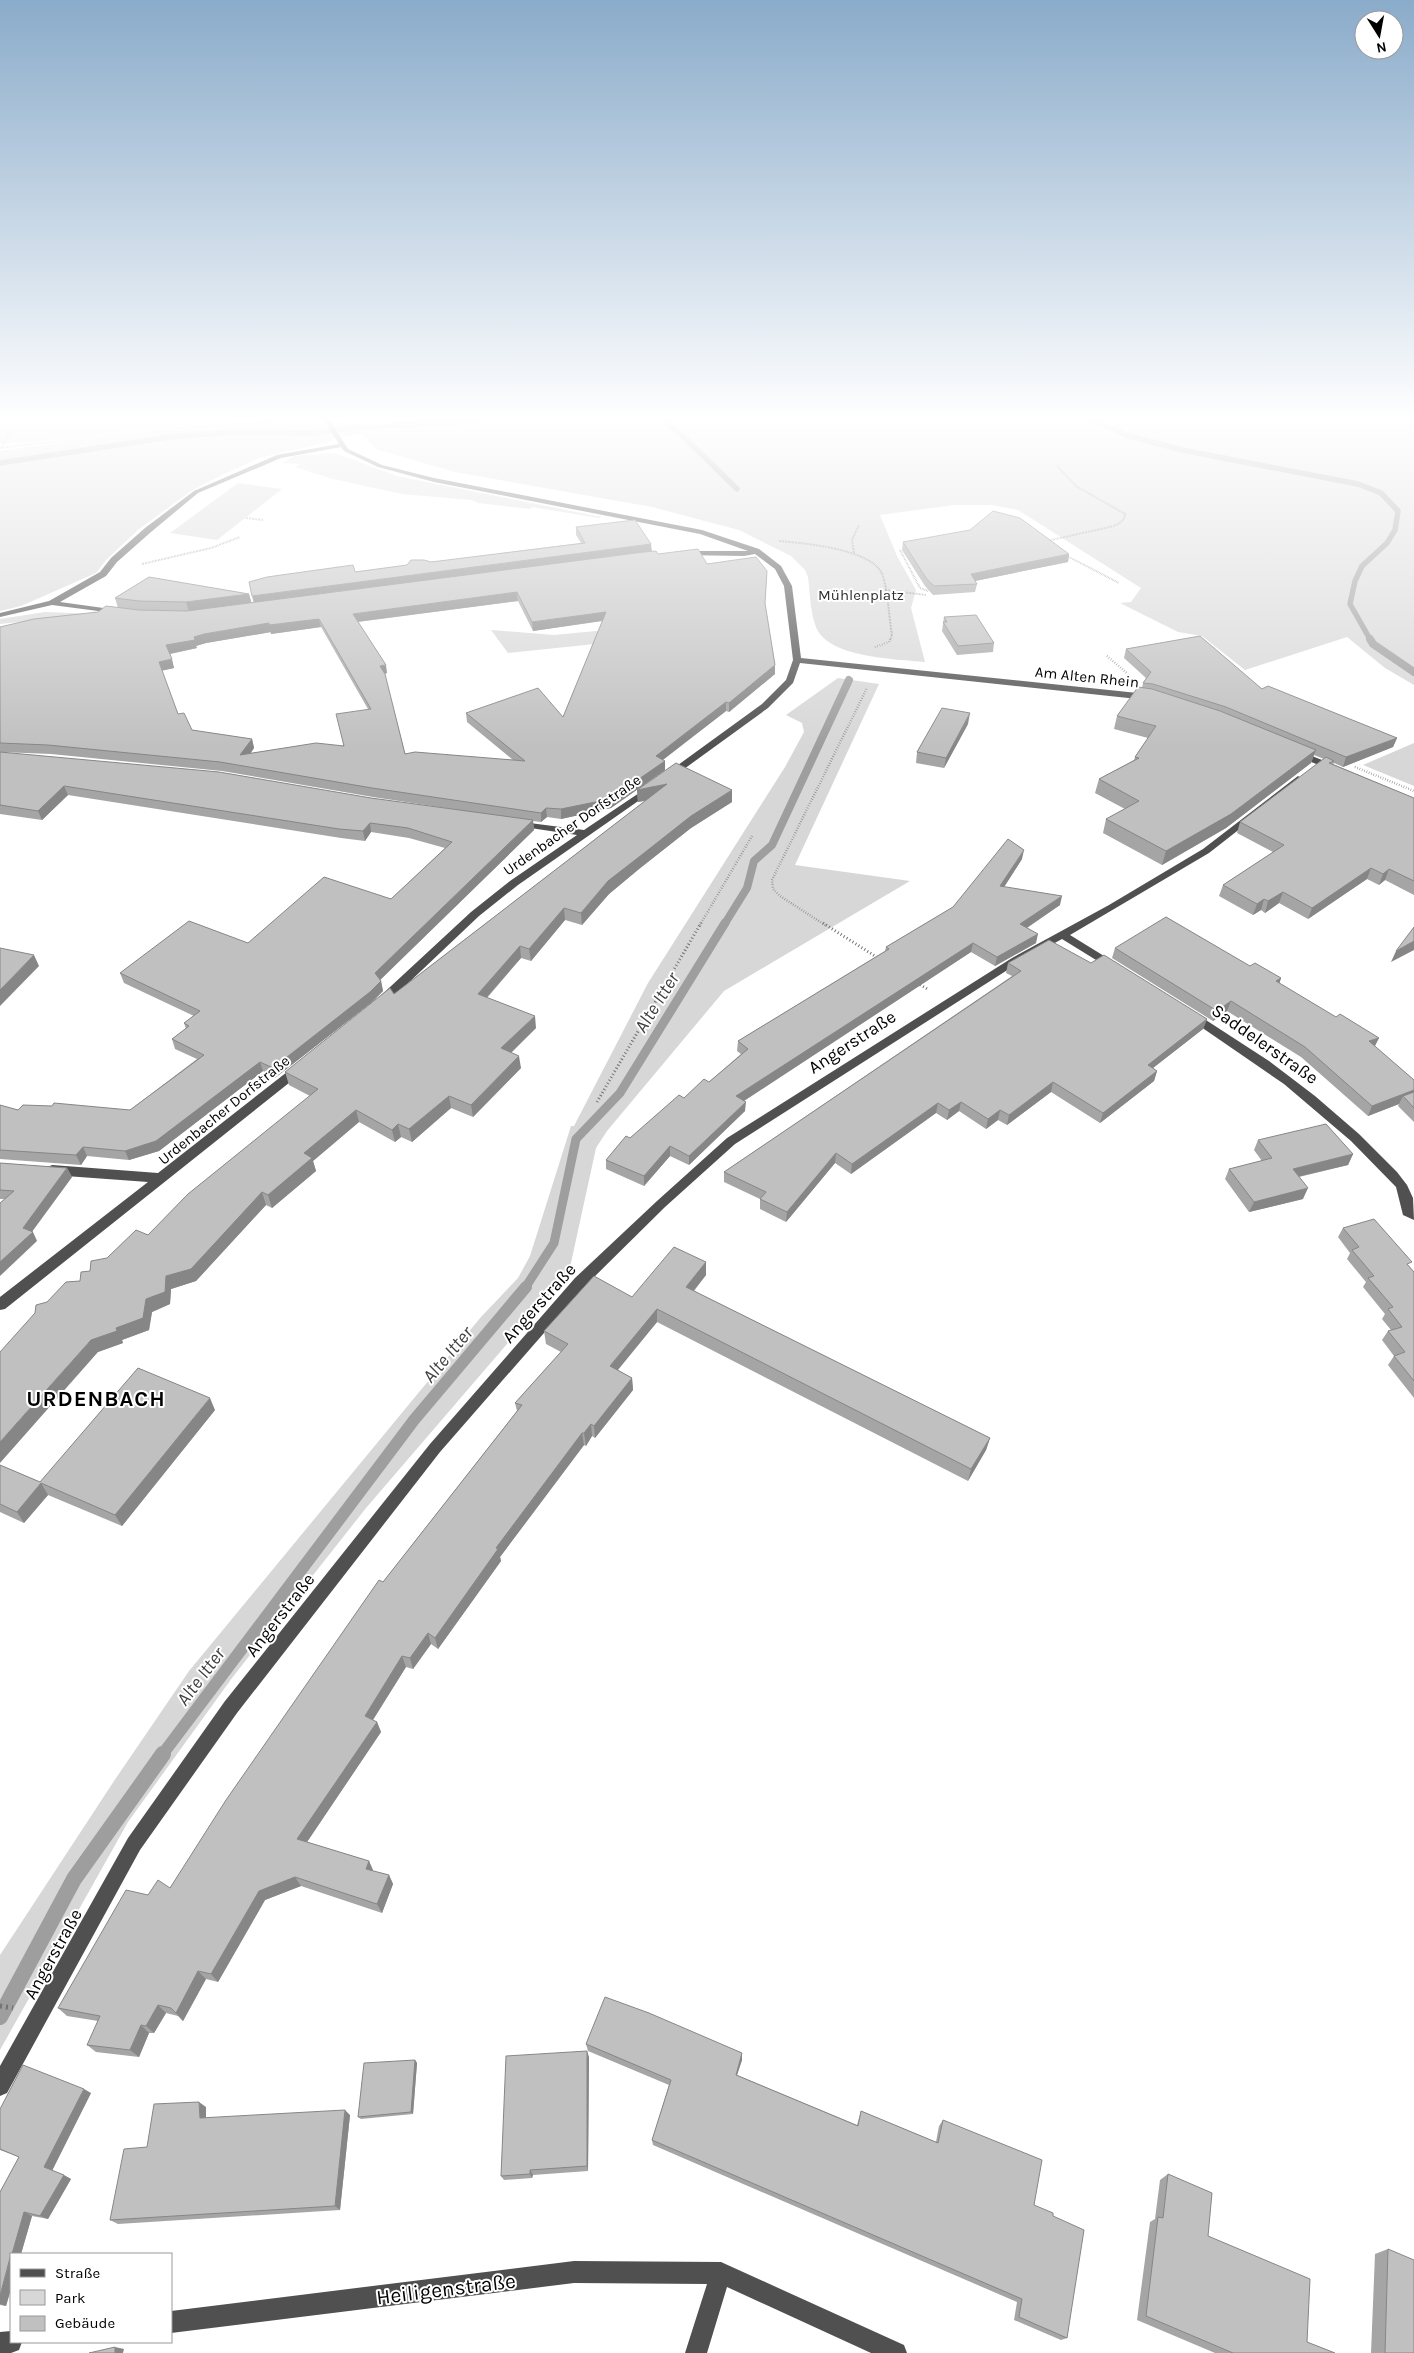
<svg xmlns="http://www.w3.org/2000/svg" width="1414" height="2353" font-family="Karla,sans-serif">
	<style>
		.green { fill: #d7d7d7 }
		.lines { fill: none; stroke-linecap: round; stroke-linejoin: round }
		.stream-far4 { stroke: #9e9e9e; stroke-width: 5.5 }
		.stream-far3 { stroke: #9e9e9e; stroke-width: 8 }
		.stream-far2 { stroke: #9e9e9e; stroke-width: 9 }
		.stream-far1 { stroke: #9e9e9e; stroke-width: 12 }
		.stream { stroke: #9e9e9e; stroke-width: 16 }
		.path-far3 { stroke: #727272; stroke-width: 2; stroke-dasharray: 0.5 1; stroke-linecap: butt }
		.path-far2 { stroke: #727272; stroke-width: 2.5; stroke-dasharray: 0.5 2; stroke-linecap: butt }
		.path-far1 { stroke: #727272; stroke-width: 3; stroke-dasharray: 1 2.5; stroke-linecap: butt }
		.path { stroke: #727272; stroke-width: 5; stroke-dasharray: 2 4; stroke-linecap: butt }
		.minor { fill: #505050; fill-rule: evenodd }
		.wall { fill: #a5a5a5; fill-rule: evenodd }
		.shaded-wall { fill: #868686 }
		.building { fill: #c0c0c0; stroke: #868686; fill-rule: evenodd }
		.labels { text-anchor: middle; stroke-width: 4; stroke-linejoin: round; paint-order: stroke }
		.far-park-label { font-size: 15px; fill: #2e2e2e; stroke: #fff }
		.far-street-label { font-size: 15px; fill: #000; stroke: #fff }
		.street-label { font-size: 18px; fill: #000; stroke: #fff }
		.water-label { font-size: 19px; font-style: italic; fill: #3f3f3f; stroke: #fff }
		.near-street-label { font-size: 21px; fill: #000; stroke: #fff }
		.district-label { font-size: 22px; font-weight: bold; letter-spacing: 1px; fill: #000; stroke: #fff }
	</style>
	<rect width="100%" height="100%" fill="#fff"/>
	<path class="green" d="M0 419H216L215 421 35 442 0 444Z
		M300 419H318L321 424 353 419H1414V685L1385 668 1347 637 1245 670 1202 636 1178 632 1120 603 1131 602 1141 588 1018 510 992 505H954L880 515 897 556 916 590 911 608 925 662C896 659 828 658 816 627 810 612 810 593 808 577L805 570 791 556 739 530 652 507 455 472 376 449 362 434 331 439 332 441 259 458 222 475 191 491 139 529 107 559 96 573 21 606 0 611V451C100 436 200 425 300 419Z
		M335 453 397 476 601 517 599 518 532 507 530 509 478 503 472 500 402 494 333 479 295 467 301 464 282 463 294 456Z
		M238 483 282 489 217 540 170 533Z
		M45 612 97 614 0 624V619Z
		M617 629 624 641 508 653 491 630 554 635Z
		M838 678 879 684 795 865 910 881 724 991 607 1131 596 1148 569 1272 366 1508 232 1678 128 1822 0 2050V1955L114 1781 189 1671 481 1317 518 1278 530 1256 571 1126H574L648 983 785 767 804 732 802 723 786 715Z
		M1414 743V786L1363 765Z"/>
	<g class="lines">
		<path class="stream-far4" d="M662 419 686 439 737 489
			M1091 419 1126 435 1182 450 1358 484 1381 493 1398 511 1395 530 1387 543 1362 566 1355 581 1350 604 1371 641
			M0 463 170 437 233 432 313 433 359 427 448 423 481 419"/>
		<path class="stream-far3" d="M1370 639 1373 644 1414 672
			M724 925 747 888 754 861 772 845 849 680"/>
		<path class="stream-far2" d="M525 1288 554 1243 576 1139 620 1093 725 923"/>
		<path class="stream-far1" d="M162 1755 414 1420 526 1287"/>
		<path class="stream" d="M0 2017 74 1879 163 1754"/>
		<path class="path-far3" d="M2 447 13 426
			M0 448 133 432 292 419
			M246 518 263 520
			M779 541C803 543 872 549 882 574 888 588 889 619 892 635L890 641
			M1047 541 1114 526C1120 523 1124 521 1125 514L1076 486 1057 466
			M900 550 920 588 928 591
			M854 553 852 540 859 525
			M1067 556 1119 583
			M142 564 211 548 240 537
			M885 590 926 595"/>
		<path class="path-far2" d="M875 647 889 642 890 639
			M1107 656 1128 674
			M1355 767 1414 791
			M700 925 752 836
			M825 925 780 896 773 889 772 880 867 688"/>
		<path class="path-far1" d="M823 923 878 958
			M917 983 929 990
			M597 1102 701 923"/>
		<path class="path" d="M0 2006 13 2008"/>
		<path class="minor" d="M323 419H329L348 449 382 465 434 478 702 530 759 549 781 566 792 586 801 658 1147 694 1151 697 1147 700 800 663 793 683 768 708 673 777H667V773L762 704 786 680 793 660 784 586 775 569 755 554 744 556 680 555V551H748L700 534 434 482 378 467 344 451 341 447 281 458 198 493 151 532 117 562 106 576 60 602 118 610H121V614L52 605 0 617V613L49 601 100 572 111 558 145 528 194 491 277 455 339 444Z
			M1297 750 1337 766 1339 768 1334 771 1331 770 1294 755V751Z
			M1298 776 1303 779 1301 781 1209 853 1070 935 1117 964 1118 966 1117 968H1109L1062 939 1020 962 735 1144 665 1207 585 1286 440 1452 237 1713 140 1850 7 2093 0 2096V2066L128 1838 225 1701 430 1444 575 1278 657 1201 727 1138 1012 958 1109 905 1203 849Z
			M651 785 654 786V790L518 885 479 916 384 1006H376L374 1003 376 1000 471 912 510 881 577 835 517 826 514 825V821L584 830Z
			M1192 1011 1269 1061 1315 1096 1359 1134 1397 1172 1407 1185 1413 1198 1414 1220 1403 1215 1396 1187 1351 1141 1284 1084 1188 1018 1186 1015Z
			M300 1064 306 1068 304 1071 5 1309 0 1310V1297L148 1182 52 1175 48 1173 46 1170 48 1167 52 1165 158 1173 296 1065Z
			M574 2261 721 2262 904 2345 907 2353H871L727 2287 707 2353H685L707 2284 574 2283 171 2333V2311Z
			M11 2331V2342H22L19 2350 11 2353H0V2332Z"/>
	</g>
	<path class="wall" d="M576 527 651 544V551L658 554 707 564 765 605 775 665V674L729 712 726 711 663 760 665 770 611 808 561 819 547 817 541 822 533 821 534 830 380 980 381 981 383 991 372 1002 275 1078 263 1071 159 1151 129 1160 87 1156 81 1165 0 1159V1105L18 1110 52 1106 130 1110 197 1059 175 1049 172 1039 186 1029 184 1023 194 1016 124 983 120 973 248 943 391 899 445 848 409 838 371 832 365 841 341 838 68 795 42 820 0 814V752L371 798 505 817 373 797 222 771 51 754 0 752V627L98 612 118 608 115 598 249 594 251 603H254L355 572 581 543 576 535ZM518 601 533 631 603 621 563 717 466 713 467 722 513 760 405 754 385 674 387 673 358 622ZM321 627 368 709 343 746 251 753 254 748 252 739 192 730 178 714 162 670 174 668 170 654 197 648 196 646 206 643 271 632V634Z
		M903 542 1069 554 1068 562 975 581 977 584 975 592 933 595 925 586 902 550Z
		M944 617 994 643 993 652 957 655 942 631Z
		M1126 649 1262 689 1397 738 1393 747 1343 767 1334 763 1333 764 1414 798V895L1385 880 1379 885 1367 879 1308 919 1279 903 1265 913 1261 910 1253 915 1219 896 1223 885 1273 852 1237 833 1240 822 1324 759 1314 755 1311 763 1226 828 1162 865 1103 833 1106 819 1125 809 1095 793 1099 779 1134 760 1135 757 1148 738 1114 729 1117 716 1142 688 1143 683 1146 678 1124 658Z
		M968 724 944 768 916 763 917 752Z
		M637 790 732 802 691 828 639 869 609 894 582 925 565 920 531 961 521 958 487 998 536 1028 511 1052 521 1068 473 1117 451 1108 412 1142 401 1137 395 1142 359 1122 313 1161 316 1171 272 1208 266 1205 196 1281 171 1289 170 1304 152 1312 149 1330 122 1340 123 1343 98 1352 47 1302 80 1281 90 1271 107 1258 148 1235 310 1096 289 1085 285 1072 394 994 645 801 638 802Z
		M1022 859 1004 887 1060 905 1027 928 1036 943 995 966 971 952 744 1101 745 1111 689 1165 670 1156 644 1186 606 1169V1160L630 1138 684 1098 709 1082 741 1054 737 1051 738 1041 885 951 886 947 953 907Z
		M1115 948 1250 966 1281 978 1279 983 1375 1047 1414 1080V1122L1398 1106 1399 1104 1368 1116 1301 1057 1227 1011 1213 1021 1112 958Z
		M1008 963H1091L1207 1019 1203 1029 1153 1068 1157 1071 1154 1081 1100 1123 1051 1092 1007 1125 998 1120 986 1129 959 1111 947 1120 936 1113 851 1174 835 1163 786 1222 760 1209V1199L724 1182V1172L1012 976 1006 973Z
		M1258 1140 1353 1154 1348 1165 1299 1177 1303 1199 1249 1212 1225 1179 1229 1169 1262 1161 1254 1150Z
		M0 1163 67 1168 72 1177 32 1232 37 1241 4 1199H0Z
		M1343 1228 1409 1267 1414 1272V1398L1388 1365 1394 1356 1382 1340 1388 1331 1391 1330 1382 1319 1385 1314 1363 1287 1366 1282 1347 1259 1350 1253 1338 1237Z
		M706 1262V1275L694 1291 990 1438 986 1450 968 1481 657 1322 618 1370 632 1378 633 1390 595 1438 592 1436 586 1446 584 1445 500 1557 501 1561 438 1649 431 1644 413 1669 406 1667 373 1720 377 1722 381 1732 307 1842 369 1861 373 1871 389 1875 393 1884 382 1913 301 1886 265 1900 218 1982 206 1979 183 2021 178 2016 166 2013 154 2033H149L139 2057 96 2052 87 2045 98 2021 67 2016 58 2008 148 1895 170 1888 383 1582 517 1411 515 1403 561 1352 546 1344 544 1331 632 1297Z
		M215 1410 122 1526 48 1495 24 1523 0 1512V1465L40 1482Z
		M586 2044 742 2053V2060L737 2075 857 2125 861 2111 936 2142 939 2126 943 2120 1034 2205 1053 2216 1067 2338 1061 2340 1014 2320 1017 2302 653 2145 652 2140 669 2085 588 2051Z
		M589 2057 588 2171 533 2175 532 2178 504 2180 501 2176Z
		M415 2060 417 2063 413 2114 361 2119 358 2117Z
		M91 2093 52 2170 71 2179 48 2219 32 2216 6 2306 0 2305V2192L19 2157 0 2150V2109Z
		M206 2107V2118L350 2115 340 2210 118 2224 110 2220 147 2147Z
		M1168 2174 1208 2236 1307 2342 1335 2353H1215L1137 2320 1150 2222 1155 2219 1160 2180Z
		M1388 2249 1414 2353H1371L1375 2254Z"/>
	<path class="shaded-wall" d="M651 544 652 552 254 604 252 596Z
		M1069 554 1068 562 970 582 971 574Z
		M517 592 518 601 355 622 353 614Z
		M249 594 252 604 189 612 186 602Z
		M606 612 607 620 533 631 532 622Z
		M319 619 321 627 271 634 269 625Z
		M269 623 271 632 206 643 196 646 197 648 169 654 166 645 204 634Z
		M172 659 174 668 161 671 159 662Z
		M386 665 387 673 382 674 380 666Z
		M775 665V674L729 712V703Z
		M726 702V711L656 765V756Z
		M970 713 968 724 944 768 946 758Z
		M1397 738 1393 747 1343 767 1346 757Z
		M252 739 254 748 242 764 240 755Z
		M1316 750 1311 763 1226 828 1162 865 1166 851Z
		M665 761V770L611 808 561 819V809Z
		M667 784V796L638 802 637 790Z
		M64 786 68 795 42 820 38 811Z
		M732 790V802L691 828 639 869 609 894 582 925 581 913 608 881 691 816Z
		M546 808 547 817 541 822V813Z
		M533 820 534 830 377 983 375 973Z
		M370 823 371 832 365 841 363 831Z
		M1024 850 1022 859 999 895 1000 886Z
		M1371 868 1367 879 1308 919 1312 908Z
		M1389 869 1385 880 1379 885 1383 874Z
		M1283 892 1279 903 1265 913 1268 901Z
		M1062 896 1060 905 1019 933 1020 924Z
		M1264 899 1261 910 1253 915 1257 904Z
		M564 908 565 920 531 961 529 949Z
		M1038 934 1036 943 995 966 997 957Z
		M1414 941V950L1391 962 1396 951Z
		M973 943 971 952 736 1106V1096Z
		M520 946 521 958 479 1006 478 994Z
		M34 955 39 966 0 1006V990Z
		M1281 978 1278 988 1276 981Z
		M381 981 383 991 372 1002 275 1078 273 1068Z
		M1231 1001 1227 1011 1213 1021 1217 1011Z
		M535 1016 536 1028 503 1061 501 1048Z
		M1207 1019 1203 1029 1144 1075 1148 1065Z
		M1379 1038 1374 1048 1369 1041Z
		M519 1056 521 1068 473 1117 471 1105Z
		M260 1062 263 1071 159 1151 129 1160 125 1151Z
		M1157 1071 1154 1081 1100 1123 1103 1113Z
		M1053 1082 1051 1092 1007 1125 1009 1115Z
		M1414 1090V1098L1403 1096 1399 1104 1368 1116 1372 1106Z
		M449 1096 451 1108 412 1142 409 1129Z
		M746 1102 745 1111 689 1165V1156Z
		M961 1102 959 1111 947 1120 949 1110Z
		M938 1103 936 1113 851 1174 852 1164Z
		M356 1110 359 1122 313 1161 316 1171 272 1208 268 1195 304 1153Z
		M1000 1110 998 1120 986 1129 988 1119Z
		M398 1124 401 1137 395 1142 392 1130Z
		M670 1146V1156L644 1186V1176Z
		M83 1147 87 1156 81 1165 76 1155Z
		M836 1153 835 1163 786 1222 787 1212Z
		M1353 1154 1348 1165 1288 1179 1293 1169Z
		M67 1168 72 1177 30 1234 33 1232 37 1241 0 1276V1262L23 1228Z
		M1308 1188 1303 1199 1249 1212 1254 1202Z
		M262 1192 266 1205 196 1281 171 1289 170 1304 152 1312 149 1330 122 1340 123 1343 98 1352 0 1463V1442L91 1340 116 1328 146 1299 166 1276Z
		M706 1262V1275L686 1300V1287Z
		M657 1309V1322L611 1378 610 1366Z
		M632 1378 633 1390 595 1438 594 1426Z
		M210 1398 215 1410 122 1526 115 1515Z
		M591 1424 592 1436 586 1446 584 1433Z
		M582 1433 584 1445 500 1557 501 1561 438 1649 435 1638 496 1548Z
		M990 1438 986 1450 968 1481 971 1469Z
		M41 1483 48 1495 24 1523 17 1512Z
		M428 1633 431 1644 413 1669 410 1658Z
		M402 1656 406 1667 369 1726 365 1716Z
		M377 1722 381 1732 303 1848 297 1839Z
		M369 1861 373 1870 370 1878 366 1869Z
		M389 1875 393 1884 382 1913 377 1904Z
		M295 1877 301 1886 265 1900 218 1982 211 1974 259 1891Z
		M198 1971 206 1979 183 2021 176 2013Z
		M158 2005 166 2013 154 2033 146 2026Z
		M141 2025 149 2033 139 2057 130 2050Z
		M587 2051 589 2057 588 2171 587 2166Z
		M742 2053V2060L735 2081 736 2075Z
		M415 2060 417 2063 413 2114 411 2112Z
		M84 2089 91 2093 52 2171 44 2167Z
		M199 2102 206 2107V2123L200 2118Z
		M345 2110 350 2115 340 2210 335 2206Z
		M530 2170 533 2175 532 2178 530 2174Z
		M64 2175 71 2179 48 2219 40 2216Z
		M24 2212 32 2216 21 2254H12Z
		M11 2257V2289L6 2306 0 2304V2296Z
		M115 2347 124 2349 123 2353H115Z"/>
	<path class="building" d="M993 511 1020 518 1069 554 971 574 977 584 934 586 926 578 903 542 970 530Z
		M635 520 651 544 252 596 249 582 267 577 353 565 355 572 407 565 411 560H424L431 562 585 543 576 527Z
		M698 549 707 564 756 557 767 571 765 603 775 665 729 703 726 702 656 756 665 761 610 799 561 809 546 808 541 813 372 788 220 762 48 745 0 743V627L34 619 98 612 106 606 139 610 187 611 644 552 656 551 658 554ZM517 592 532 622 606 612 563 717 538 688 466 713 525 761 415 752 405 754 385 674 380 666 386 665 353 614ZM319 619 371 709 336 714 344 746 316 743 240 755 252 739 192 730 184 713 178 714 159 662 172 659 166 645 195 640 194 637 204 634 269 623V625Z
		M149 577 249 594 186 602 139 601 115 598Z
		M976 615 994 643 958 646 943 622H947L944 617Z
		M1200 636 1262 689 1268 686 1397 738 1346 757 1226 707 1153 684 1143 683 1151 672 1126 649Z
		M1138 687 1152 689 1220 711 1316 750 1231 814 1166 851 1106 819 1139 801 1099 779 1139 758 1135 757 1156 726 1117 716Z
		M942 708 970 713 946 758 917 752Z
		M0 752 219 772 371 798 533 820 375 973 381 981 370 992 273 1068 260 1062 156 1141 125 1151 83 1147 76 1155 0 1150V1105L18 1110 23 1105 52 1106 54 1103 130 1110 204 1055 172 1039 189 1026 184 1023 200 1011 120 973 189 921 248 943 324 877 391 899 452 842 408 828 370 823 363 831 339 829 64 786 38 811 0 805Z
		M1326 757 1334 761 1329 763 1414 798V881L1389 869 1383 874 1371 868 1312 908 1283 892 1268 901 1264 899 1257 904 1223 885 1284 845 1240 822Z
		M676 763 732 790 691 816 639 857 608 881 581 913 564 908 529 949 520 946 478 994 535 1016 501 1048 519 1056 471 1105 449 1096 409 1129 398 1124 392 1130 356 1110 304 1153 312 1158 268 1195 262 1192 191 1269 166 1276 165 1292 146 1299 143 1318 116 1328 117 1331 91 1340 0 1442V1352L35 1313 36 1305 47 1302 66 1282 80 1281 81 1272 90 1271 91 1261 107 1258 136 1230 148 1235 188 1194 318 1089 285 1072 390 988 394 994 667 784 637 790Z
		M1008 839 1024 850 1000 886 1062 896 1020 924 1038 934 997 957 973 943 736 1096 746 1102 689 1156 670 1146 644 1176 606 1160 626 1136 630 1138 679 1095 684 1098 704 1079 709 1082 748 1049 738 1041 889 949 886 947 953 907Z
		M1166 917 1250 966 1255 963 1281 978 1276 981 1336 1017 1340 1014 1379 1038 1369 1041 1414 1080V1090L1372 1106 1305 1047 1231 1001 1217 1011 1115 948Z
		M1414 927V941L1396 951Z
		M1049 940 1091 963 1104 955 1207 1019 1148 1065 1157 1071 1103 1113 1053 1082 1009 1115 1000 1110 988 1119 961 1102 949 1110 938 1103 852 1164 836 1153 787 1212 760 1199 766 1192 724 1172 1021 971 1008 963Z
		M0 948 34 955 0 990Z
		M1414 1092V1108L1403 1096Z
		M1326 1124 1353 1154 1293 1169 1308 1188 1254 1202 1229 1169 1272 1158 1258 1140Z
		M0 1163 67 1168 23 1228 33 1232 0 1262V1203L14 1191 0 1190Z
		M1374 1219 1412 1262 1407 1264 1414 1272V1381L1394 1356 1405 1352 1388 1331 1402 1327 1388 1309 1393 1307 1368 1278 1374 1276 1352 1250 1359 1247 1343 1228Z
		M674 1247 706 1262 686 1287 990 1438 971 1469 657 1309 610 1366 632 1378 594 1426 591 1424 584 1433H582L496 1548 498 1549 435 1638 428 1633 410 1658 402 1656 365 1716 377 1722 297 1839 369 1861 366 1869 389 1875 377 1904 295 1877 259 1891 211 1974 198 1971 176 2013 171 2008 158 2005 146 2026 141 2025 130 2050 87 2045 100 2016 58 2008 126 1890 148 1895 158 1880 170 1888 226 1800 379 1580 383 1582 522 1405 515 1403 568 1344 544 1331 594 1276 632 1297Z
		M138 1368 210 1398 115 1515 41 1483 17 1512 0 1504V1465L40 1482Z
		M605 1997 649 2013 742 2053 736 2075 858 2126 861 2111 938 2143 943 2120 1042 2160 1034 2205 1053 2213V2216L1084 2230 1067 2338 1019 2317 1022 2299 652 2140 671 2080 586 2044Z
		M587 2051V2166L530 2170V2174L501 2176 506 2056Z
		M415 2060 411 2112 358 2117 364 2063Z
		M23 2065 84 2089 44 2167 64 2175 40 2216 24 2212 12 2254H11L0 2296V2192L19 2157 0 2149V2109Z
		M199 2102 200 2118 345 2110 335 2206 110 2220 124 2149 147 2147 154 2104Z
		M1168 2174 1212 2193 1208 2236 1310 2279 1307 2342 1335 2353H1233L1146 2316 1158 2217 1163 2218Z
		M1388 2249 1414 2260V2353H1385Z
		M115 2347V2353H89Z"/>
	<linearGradient id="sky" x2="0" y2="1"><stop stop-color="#8aabca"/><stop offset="0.56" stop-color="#fff"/><stop offset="1" stop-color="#fff" stop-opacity="0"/></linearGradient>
	<rect width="1414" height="748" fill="url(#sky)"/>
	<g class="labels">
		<g class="far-park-label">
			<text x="861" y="600">Mühlenplatz</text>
		</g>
		<g class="far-street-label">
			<text transform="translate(1087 677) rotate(6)" y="5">Am Alten Rhein</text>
			<text transform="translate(572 825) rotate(-35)" y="5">Urdenbacher Dorfstraße</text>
			<text transform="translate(224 1110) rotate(-39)" y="5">Urdenbacher Dorfstraße</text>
		</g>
		<g class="street-label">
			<text transform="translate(852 1042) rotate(-33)" y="6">Angerstraße</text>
			<text transform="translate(1265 1044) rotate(35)" y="6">Saddelerstraße</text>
			<text transform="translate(539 1303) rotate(-48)" y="6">Angerstraße</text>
			<text transform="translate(280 1615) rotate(-52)" y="6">Angerstraße</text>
			<text transform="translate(53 1954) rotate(-61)" y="6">Angerstraße</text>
		</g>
		<g class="water-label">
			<text transform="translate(656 1002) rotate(-58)" y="7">Alte Itter</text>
			<text transform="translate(447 1354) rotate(-50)" y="7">Alte Itter</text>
			<text transform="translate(200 1676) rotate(-53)" y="7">Alte Itter</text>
		</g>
		<g class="near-street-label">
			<text transform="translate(446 2289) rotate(-7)" y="7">Heiligenstraße</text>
		</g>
		<g class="district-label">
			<text x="96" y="1406">URDENBACH</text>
		</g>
	</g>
	<rect x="10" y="2253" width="162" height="90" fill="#ffffff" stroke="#999999"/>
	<rect x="20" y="2269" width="25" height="8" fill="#505050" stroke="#999999"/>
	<text x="55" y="2278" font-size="15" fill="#000000">Straße</text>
	<rect x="20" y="2290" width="25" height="15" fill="#d7d7d7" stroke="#999999"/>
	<text x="55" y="2303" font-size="15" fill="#000000">Park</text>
	<rect x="20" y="2316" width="25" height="15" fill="#c0c0c0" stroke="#999999"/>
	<text x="55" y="2328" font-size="15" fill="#000000">Gebäude</text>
	<g transform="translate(1379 35) rotate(169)"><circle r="24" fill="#ffffff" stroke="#999999"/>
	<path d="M0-4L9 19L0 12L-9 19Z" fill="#000000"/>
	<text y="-8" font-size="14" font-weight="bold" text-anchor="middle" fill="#000000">N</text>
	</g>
</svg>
